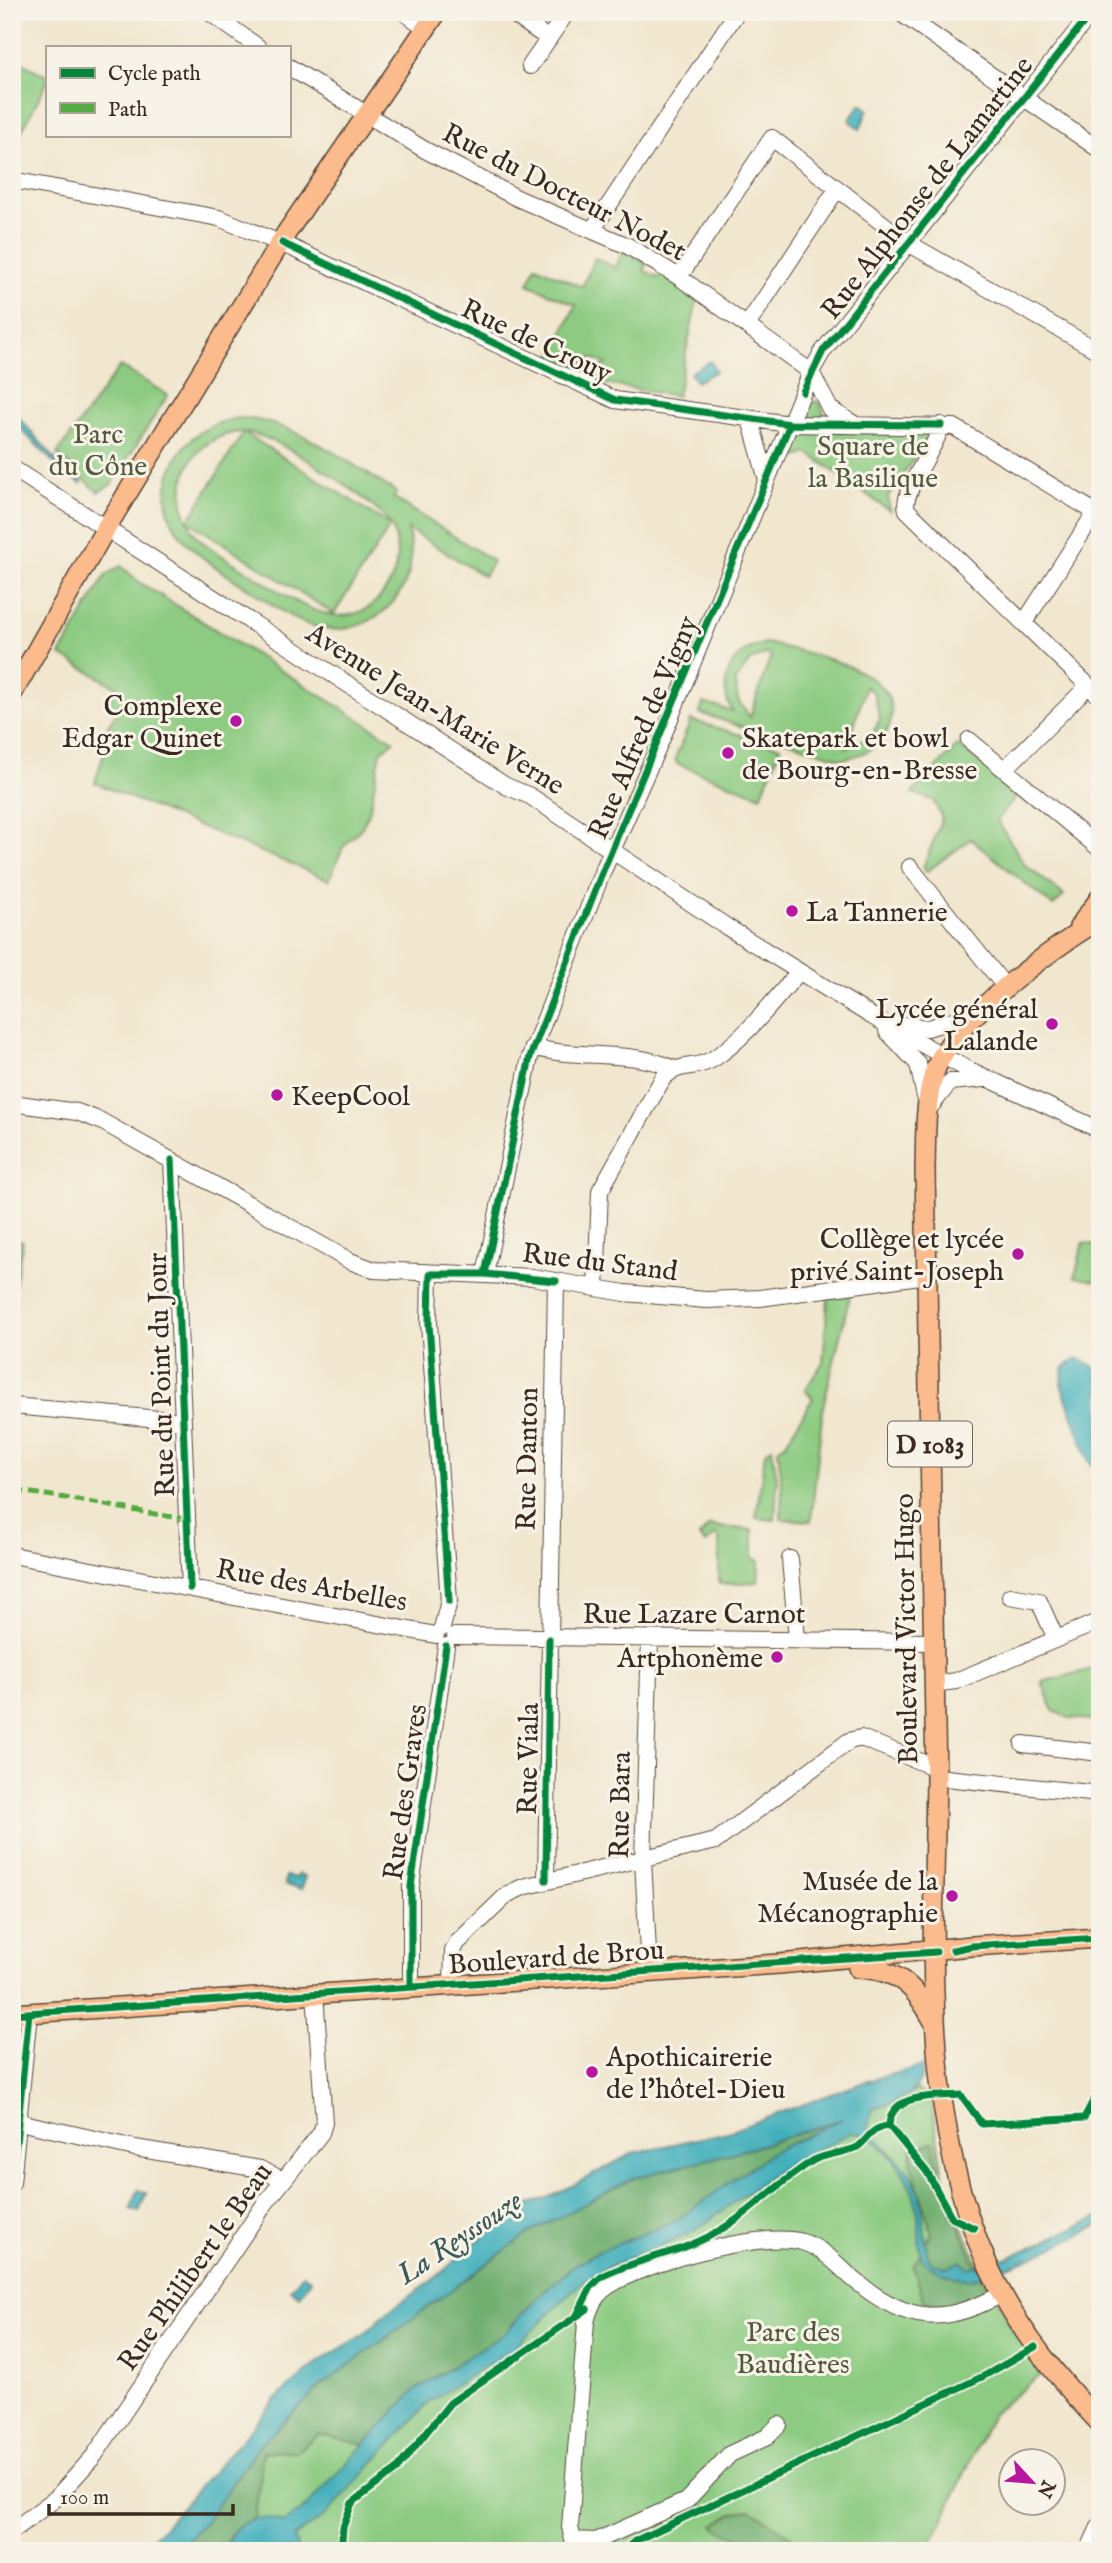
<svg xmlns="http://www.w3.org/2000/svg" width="1112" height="2563" font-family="'IM FELL English',serif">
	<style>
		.green { fill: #8ccb81; stroke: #647a50; stroke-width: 2; fill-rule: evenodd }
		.forest { fill: #71af6f; stroke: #566c46; stroke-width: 2 }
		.water { fill: #3fafbb; stroke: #3d6c6c; stroke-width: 2 }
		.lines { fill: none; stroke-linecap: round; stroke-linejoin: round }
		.minor-casing { stroke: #564638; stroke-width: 18 }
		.major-casing { stroke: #564638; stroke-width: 22 }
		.minor { stroke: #fff; stroke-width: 16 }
		.major { stroke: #fbbb8c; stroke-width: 19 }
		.quiet { stroke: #55ab43; stroke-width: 5; stroke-dasharray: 10 5; stroke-linecap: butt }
		.cycleway-casing { stroke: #f7f3e8; stroke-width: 11 }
		.cycleway { stroke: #00873e; stroke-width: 7 }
		.poi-dot { fill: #b5179e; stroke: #f7f3e8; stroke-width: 2.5 }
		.labels { text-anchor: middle; stroke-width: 6; stroke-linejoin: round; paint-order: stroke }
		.shield { fill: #f7f3e8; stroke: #73665b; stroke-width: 2 }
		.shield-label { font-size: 26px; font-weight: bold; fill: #3b2a1e }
		.street-label { font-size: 28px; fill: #3b2a1e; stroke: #f7f3e8 }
		.park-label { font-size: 28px; fill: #535a3c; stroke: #f7f3e8 }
		.poi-label { font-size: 28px; fill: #3b2a1e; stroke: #f7f3e8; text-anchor: end }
		.water-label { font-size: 30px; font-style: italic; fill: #3c5955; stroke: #f7f3e8 }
	</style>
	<rect width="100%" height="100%" fill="#f7f3e8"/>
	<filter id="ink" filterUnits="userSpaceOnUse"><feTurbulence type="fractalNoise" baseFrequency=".0143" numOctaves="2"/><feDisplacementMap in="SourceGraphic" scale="14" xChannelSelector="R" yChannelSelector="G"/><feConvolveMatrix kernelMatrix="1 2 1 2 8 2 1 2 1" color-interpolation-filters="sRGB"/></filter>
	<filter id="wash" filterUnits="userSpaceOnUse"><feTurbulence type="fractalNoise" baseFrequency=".00686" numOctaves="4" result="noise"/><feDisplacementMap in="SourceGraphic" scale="28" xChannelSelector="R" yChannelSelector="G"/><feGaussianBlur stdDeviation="1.57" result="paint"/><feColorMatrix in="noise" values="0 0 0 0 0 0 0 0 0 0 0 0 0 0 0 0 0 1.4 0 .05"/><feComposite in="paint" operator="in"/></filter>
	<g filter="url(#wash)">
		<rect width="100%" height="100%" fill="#f1e6ce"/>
		<path class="green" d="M12 58 47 76V82L22 131 12 126Z
			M622 252 647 263 644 270 658 278 662 273 698 295 677 396 582 380 606 364 593 358 572 369 548 363 576 305 528 284 536 266 582 287 595 258 616 268Z
			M120 366 168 395 111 485 98 492 57 454Z
			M813 400 821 404 825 417 809 419 805 415Z
			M240 418C293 420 352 464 396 492L394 498 493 561 484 576 408 529C410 541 412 553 410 566 402 612 353 641 309 625 287 617 266 600 246 587 199 557 143 524 176 460 189 434 212 422 240 418ZM244 432 188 521 334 614 391 525C400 546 399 569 387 588 350 644 295 602 255 576 236 564 214 553 197 537 165 495 188 433 244 432ZM245 433C270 430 378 502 390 525Z
			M815 430 931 434 888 496 890 511 808 453 797 457V438Z
			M121 566 139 582 394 741 381 752 369 813 362 827 343 847 329 880 95 783 105 748V731L117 711 108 702 116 687 60 655 106 575Z
			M767 643C805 654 910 668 889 727 882 747 862 756 842 759L700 713 703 703 732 711C715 681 733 648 767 643ZM766 654 771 655 750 717 738 700 735 681 751 660ZM866 686 874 694 880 719 871 737 847 748Z
			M691 720 781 747 761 796 677 764 675 759Z
			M958 745 1018 794 997 820 1025 865 1064 895 1053 906 971 839 926 872 923 868 942 818 933 800 912 793Z
			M12 1239 23 1241 15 1285H12Z
			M1083 1243 1100 1246V1282L1075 1277Z
			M850 1295 823 1407 811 1521 781 1519 782 1487 778 1449 786 1443 813 1398 805 1390 823 1362 828 1298Z
			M772 1448 777 1480 775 1520 756 1518 765 1452Z
			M709 1526 753 1530V1559L759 1560 758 1582 719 1584V1538L716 1534 706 1544 699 1537Z
			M1100 1667V1721L1070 1718 1053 1711 1042 1682Z
			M917 2089 931 2099 945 2187 988 2286 1040 2375 992 2414 939 2529 925 2551H178L239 2470 379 2344 480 2271 719 2157 891 2104Z"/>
		<path class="forest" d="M842 2119 772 2152 677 2220 598 2252 576 2264 539 2296 505 2333 414 2391 365 2445 319 2434 297 2451 263 2452 255 2518 240 2525 226 2545 178 2551 207 2519 257 2448 322 2385 527 2234 634 2178 752 2148Z
			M933 2142 942 2184 986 2291 981 2302 959 2308 924 2301 913 2266 932 2233 911 2164 912 2149Z
			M750 2509 813 2551H750L737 2537 721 2531 714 2525 732 2514Z"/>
		<path class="water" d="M861 104 868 109 860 129 849 120Z
			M710 361 716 371 696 382 690 373Z
			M12 410 64 469 82 481 81 484 62 471 12 420Z
			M1078 1358 1094 1367 1100 1375V1467L1097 1469 1089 1462 1061 1384 1064 1367Z
			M298 1874 305 1876 302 1889 285 1885 286 1876 297 1878Z
			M922 2066C925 2093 896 2102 873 2109L868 2126C874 2140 898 2157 908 2171 927 2197 922 2227 928 2257L933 2264 947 2268 960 2261 968 2268 1010 2257 1100 2216V2224C1059 2245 1014 2268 971 2279 964 2281 925 2269 921 2256 918 2246 920 2234 919 2224 917 2195 906 2173 887 2152 877 2142 865 2132 850 2133L781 2168 693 2232 608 2267 583 2281 515 2347 428 2403 327 2514 294 2537 298 2551H182L226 2545C235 2520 259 2512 283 2523L303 2510 414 2391 505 2333 539 2296 576 2264 598 2252 677 2220 772 2152 842 2119 752 2148 634 2178 527 2234 322 2385 257 2448 207 2519 178 2551H136L162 2529 283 2392 320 2361 363 2335 390 2310 432 2281 491 2229 528 2205 559 2193 633 2153 728 2132 864 2082Z
			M138 2190 146 2193 139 2212 130 2209Z
			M303 2274 311 2280 299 2296 291 2289Z"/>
	</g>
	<g filter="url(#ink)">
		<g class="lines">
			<g class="minor-casing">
				<path id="minor" d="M209 12 258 47
					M404 12 426 28
					M510 12 549 39
					M899 12 1100 150
					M530 66 567 12
					M289 67 425 150 517 198 628 246 679 277 811 372 830 409 854 424
					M12 180 219 218 292 248 615 400 790 424 954 427 1100 515
					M593 229 737 12
					M679 277 772 138 908 243 1100 352
					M748 324 837 189
					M750 419 767 480
					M941 425C937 448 900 492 907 510L1100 697
					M12 468 506 786 530 796 727 927 873 1017 965 1068 1100 1130
					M1024 623 1100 505
					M969 740 1100 849
					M1012 762 1088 686
					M910 867 1007 989
					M895 1024 928 1028 975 1013
					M887 1031 918 1064 925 1097
					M533 1047C578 1060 629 1049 672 1068
					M12 1103 77 1112 101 1121 350 1261 374 1270 532 1277 625 1293 706 1300 760 1298 927 1275
					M927 1111 950 1082 984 1079
					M172 1160 190 1588
					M430 1274 429 1324 449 1601 442 1628
					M485 1274 530 1057 602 873 662 738 811 372 823 351 1092 12
					M596 1288 600 1191 663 1078C678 1062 696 1070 713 1059 746 1038 773 1001 799 972
					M12 1406 183 1421
					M12 1555 436 1635
					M790 1559 797 1639
					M1010 1596 1039 1601 1056 1639
					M455 1636 933 1642
					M933 1684 956 1681 1100 1621
					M1023 1744 1100 1753
					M936 1777 1100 1794
					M546 1880 556 1281
					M649 1971 643 1860 650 1639
					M452 1984 453 1951 457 1943 508 1894 523 1887 716 1841 849 1741 861 1738 936 1768
					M411 1987V1886L446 1646
					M19 2122 135 2148 260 2169 283 2180
					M12 2183 29 2013
					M779 2425 767 2437 730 2454 686 2501 596 2541 573 2540 570 2527 586 2322C589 2309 593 2298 603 2290 634 2264 763 2230 802 2242 826 2249 838 2267 857 2282 908 2324 945 2325 1002 2294
					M12 2531 55 2499 94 2456 264 2205 321 2133 324 2123 315 1993
					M1088 2551 1100 2525"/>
			</g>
			<g class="major-casing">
				<path id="major" d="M12 694 106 528 287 232 437 12
					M1100 919C1053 948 955 1018 936 1068 924 1100 926 1136 925 1169L936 1777C934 1948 917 2135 1001 2292 1027 2341 1062 2383 1100 2423
					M1079 927 1100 898
					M858 1968C900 1970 916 1987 935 2024
					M12 2014 779 1964 972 1946 1100 1938"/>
			</g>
			<use href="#minor" class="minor"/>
			<use href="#major" class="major"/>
			<path class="quiet" d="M15 1491C73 1497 129 1511 187 1519"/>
			<g class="cycleway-casing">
				<path id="cycleway" d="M282 243 615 400 790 424 941 425
					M803 392 823 351 1092 12
					M172 1160 190 1588
					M485 1274 530 1057 602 873 790 424
					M449 1601 429 1324 430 1274H485L556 1281
					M546 1880 549 1639
					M953 1950 972 1946 1100 1938
					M411 1987V1886L446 1646
					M12 2014 936 1952
					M889 2126C890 2092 936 2097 961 2095L982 2124 1084 2118 1100 2088
					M12 2183 29 2013
					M577 2315 591 2287 601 2277C637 2258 680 2254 715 2233 752 2213 779 2181 814 2160 825 2154 854 2151 859 2146 870 2136 873 2127 889 2126L927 2172 952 2218 974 2228
					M341 2551 343 2527 352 2503 396 2470 450 2403 587 2309
					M623 2551 635 2541 984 2376 1035 2347"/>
			</g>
			<use href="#cycleway" class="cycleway"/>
		</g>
	</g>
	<g class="poi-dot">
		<circle cx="236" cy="721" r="7"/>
		<circle cx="728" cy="753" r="7"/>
		<circle cx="792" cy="911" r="7"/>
		<circle cx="1052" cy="1024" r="7"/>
		<circle cx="277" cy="1095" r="7"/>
		<circle cx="1018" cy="1254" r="7"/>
		<circle cx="777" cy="1657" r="7"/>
		<circle cx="952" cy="1896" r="7"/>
		<circle cx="592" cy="2072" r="7"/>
	</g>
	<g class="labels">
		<rect class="shield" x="888" y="1421.5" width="84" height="45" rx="5"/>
		<g class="shield-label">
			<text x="930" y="1453">D 1083</text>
		</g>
		<g class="street-label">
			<text transform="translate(926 187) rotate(-52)" y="10">Rue Alphonse de Lamartine</text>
			<text transform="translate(565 191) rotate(27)" y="10">Rue du Docteur Nodet</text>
			<text transform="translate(537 340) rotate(25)" y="10">Rue de Crouy</text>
			<text transform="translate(436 708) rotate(32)" y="10">Avenue Jean-Marie Verne</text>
			<text transform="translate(642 727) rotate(-67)" y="10">Rue Alfred de Vigny</text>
			<text transform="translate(600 1261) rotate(7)" y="10">Rue du Stand</text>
			<text transform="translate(160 1375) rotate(-92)" y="10">Rue du Point du Jour</text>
			<text transform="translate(526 1459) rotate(-89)" y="10">Rue Danton</text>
			<text transform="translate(312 1584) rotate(10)" y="10">Rue des Arbelles</text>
			<text x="694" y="1623">Rue Lazare Carnot</text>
			<text transform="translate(905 1629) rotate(-91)" y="10">Boulevard Victor Hugo</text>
			<text transform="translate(527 1759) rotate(-89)" y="10">Rue Viala</text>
			<text transform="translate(404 1792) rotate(-82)" y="10">Rue des Graves</text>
			<text transform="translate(619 1805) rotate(-89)" y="10">Rue Bara</text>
			<text transform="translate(556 1956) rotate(-4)" y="10">Boulevard de Brou</text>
			<text transform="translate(194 2266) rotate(-55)" y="10">Rue Philibert le Beau</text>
		</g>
		<g class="park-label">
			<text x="98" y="443">Parc<tspan x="98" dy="32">du Cône</tspan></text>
			<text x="873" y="455">Square de<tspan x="873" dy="32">la Basilique</tspan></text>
			<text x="793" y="2341">Parc des<tspan x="793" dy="32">Baudières</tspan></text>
		</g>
		<g class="poi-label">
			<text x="222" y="715">Complexe<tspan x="222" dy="32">Edgar Quinet</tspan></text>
			<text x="742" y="747" text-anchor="start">Skatepark et bowl<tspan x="742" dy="32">de Bourg-en-Bresse</tspan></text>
			<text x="806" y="921" text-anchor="start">La Tannerie</text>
			<text x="1038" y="1018">Lycée général<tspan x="1038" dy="32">Lalande</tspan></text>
			<text x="291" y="1105" text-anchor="start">KeepCool</text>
			<text x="1004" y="1248">Collège et lycée<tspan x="1004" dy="32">privé Saint-Joseph</tspan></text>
			<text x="763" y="1667">Artphonème</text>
			<text x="938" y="1890">Musée de la<tspan x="938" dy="32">Mécanographie</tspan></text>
			<text x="606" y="2066" text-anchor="start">Apothicairerie<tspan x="606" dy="32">de l'hôtel-Dieu</tspan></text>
		</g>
		<g class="water-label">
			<text transform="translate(459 2237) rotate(-34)" y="10">La Reyssouze</text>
		</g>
	</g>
	<rect width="1112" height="2563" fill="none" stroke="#f7f3e8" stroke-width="42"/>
	<rect x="46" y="46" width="245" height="91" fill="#f7f3e8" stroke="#aca397" stroke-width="2"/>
	<rect x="60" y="68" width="35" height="10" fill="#00873e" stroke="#aca397" stroke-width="2"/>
	<text x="108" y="80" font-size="21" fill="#3b2a1e">Cycle path</text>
	<rect x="60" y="103" width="35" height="10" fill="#55ab43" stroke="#aca397" stroke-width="2"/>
	<text x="108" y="116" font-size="21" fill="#3b2a1e">Path</text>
	<g transform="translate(1032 2482) rotate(116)"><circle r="33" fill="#f7f3e8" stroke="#aca397" stroke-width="2"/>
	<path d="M0-5L12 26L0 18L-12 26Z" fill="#b5179e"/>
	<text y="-10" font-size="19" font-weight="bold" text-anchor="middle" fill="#3b2a1e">N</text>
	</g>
	<path d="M49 2504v10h184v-10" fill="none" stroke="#3b2a1e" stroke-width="3.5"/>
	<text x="60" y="2504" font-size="21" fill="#3b2a1e" stroke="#f7f3e8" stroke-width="5" paint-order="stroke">100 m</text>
</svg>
